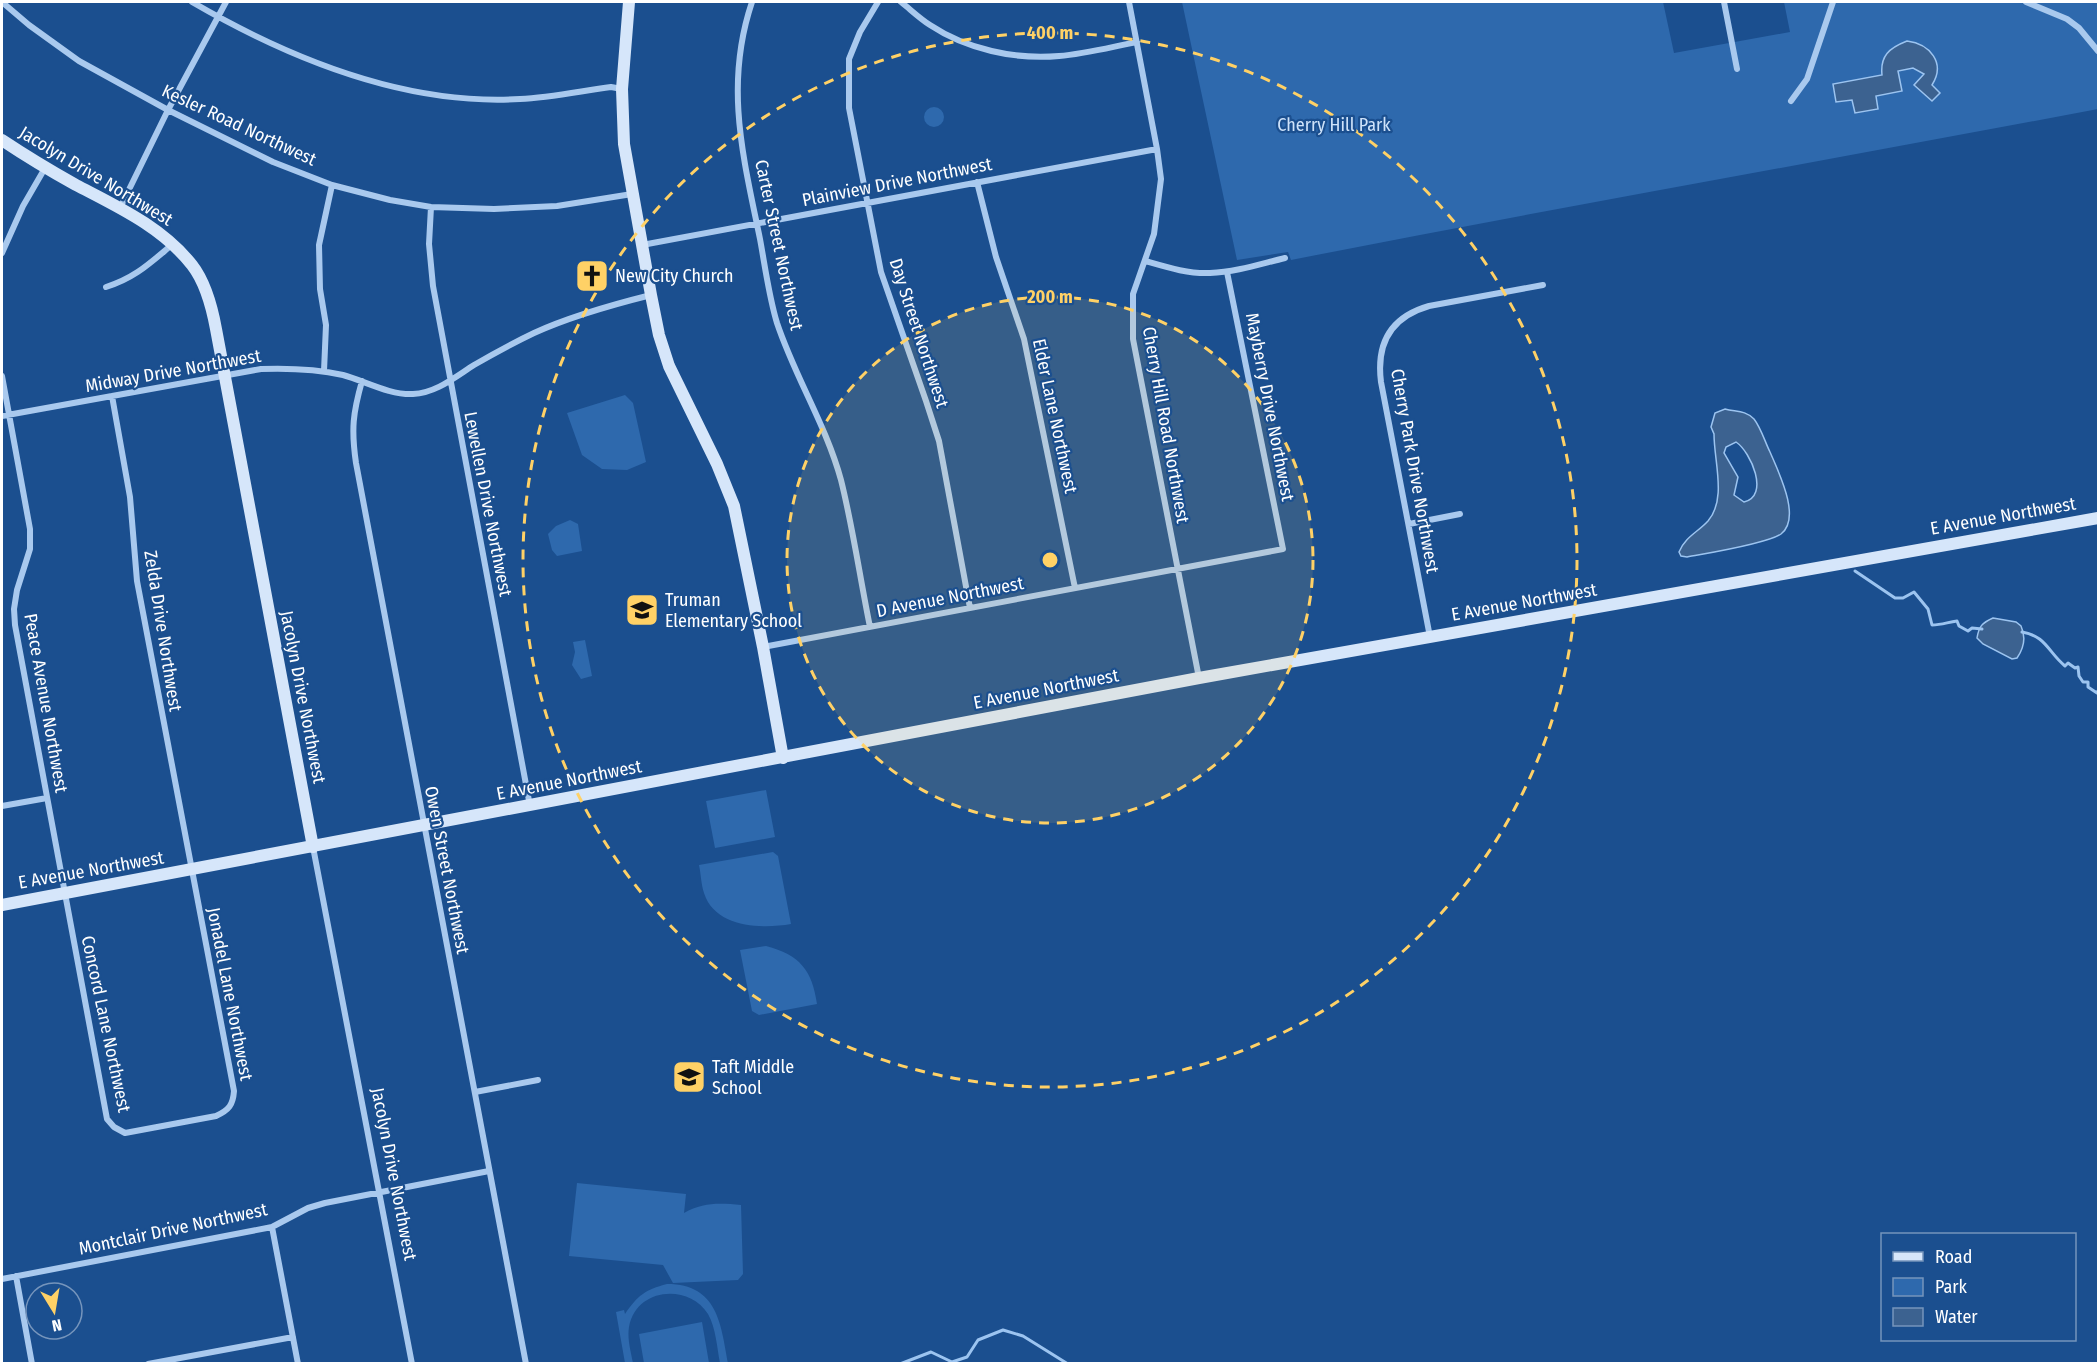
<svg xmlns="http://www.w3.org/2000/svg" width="2100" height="1365" font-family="'Fira Sans Condensed',sans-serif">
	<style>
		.green { fill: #2e69ad }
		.water { fill: #3c6290; stroke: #9cc4f0; stroke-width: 1.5; fill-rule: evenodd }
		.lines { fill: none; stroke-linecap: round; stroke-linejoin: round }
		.stream { stroke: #9cc4f0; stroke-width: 3 }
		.street { stroke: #a9c9ee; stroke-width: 6 }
		.secondary { stroke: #d6e6fa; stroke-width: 12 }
		.ring { fill: none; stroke: #ffd166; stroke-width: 3; stroke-dasharray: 10 8 }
		.labels { text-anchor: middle; stroke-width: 4.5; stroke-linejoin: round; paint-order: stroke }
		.street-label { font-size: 18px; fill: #fff; stroke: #1b4f8f }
		.park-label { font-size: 18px; fill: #cfe3fa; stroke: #1b4f8f }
		.poi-label { font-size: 18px; fill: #fff; stroke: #1b4f8f; text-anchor: start }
		.centre { fill: #ffd166; stroke: #1b4f8f; stroke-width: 3 }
		.ring-label { font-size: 18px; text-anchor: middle; font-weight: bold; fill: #ffd166; stroke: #1b4f8f; stroke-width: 4.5; stroke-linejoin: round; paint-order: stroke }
	</style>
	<rect width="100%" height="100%" fill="#1b4f8f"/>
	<path class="green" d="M1182 2H1663L1674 53 1790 32 1784 2H2098V109C1829 160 1560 207 1291 260L1288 252 1237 260Z
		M924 117a10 10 0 1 1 20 0a10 10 0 1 1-20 0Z
		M625 395 633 403 646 462 627 470 602 469 582 455 567 413Z
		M570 520 578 524 582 551 557 556 552 550 548 534 556 526Z
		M585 640 592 676 581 679 572 665 575 652 573 642Z
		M766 790 775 837 715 848 706 801Z
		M773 852 778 856 791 924C762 929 715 928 704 893 701 884 701 874 699 865Z
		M766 946C800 955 812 970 817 1004L759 1015 752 1011 740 950Z
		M577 1183 686 1194 684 1213C703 1202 720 1203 741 1205L743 1274 738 1280 673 1283 663 1265 569 1256Z
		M667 1284C718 1284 721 1325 728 1363H720C717 1348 716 1328 708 1314 688 1283 636 1288 629 1327 627 1339 631 1352 633 1363H625L616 1312 624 1310 625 1314C638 1295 645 1290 667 1284Z
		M702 1322 709 1363H644L639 1334Z"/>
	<path class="water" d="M1907 41C1930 44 1946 63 1932 85L1940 93 1932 101 1914 85 1924 74 1913 68 1898 71 1902 91 1876 96 1878 109 1855 113 1852 100 1836 102 1833 84 1882 75C1880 56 1889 48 1907 41Z
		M1725 409C1736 412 1745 410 1754 419 1761 428 1765 442 1770 452 1778 471 1802 518 1781 534 1766 544 1708 553 1687 557L1681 556 1679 552C1685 537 1698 532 1708 521 1727 499 1714 462 1714 434L1711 427 1715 413ZM1736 442C1751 452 1770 496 1744 502L1734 495 1738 477 1724 453 1726 447Z
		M1993 618 2016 622 2021 626C2026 637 2024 648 2017 658L2012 659 1983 644 1977 638C1979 626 1982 623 1993 618Z"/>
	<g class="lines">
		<path class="stream" d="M1855 571 1895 598H1903L1914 592 1928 609 1932 625C1942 625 1948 622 1957 621L1959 626 1968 631 1972 628 1982 629
			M2022 632C2046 636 2048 652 2065 666L2068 663 2075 668 2078 667 2079 676 2083 682H2088V687L2097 693 2098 691
			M871 1364H879
			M900 1364 931 1352 952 1362 967 1357 978 1340 1003 1330 1023 1336 1068 1364"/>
		<path class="street" d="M2 2 29 25 79 61 168 110 273 162 332 185 390 200 431 207 494 209 557 206 632 194
			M192 2C290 59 404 106 520 99 550 98 581 91 611 87L622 89
			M752 2C724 85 743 156 760 239 765 266 769 297 777 323 795 377 826 425 841 480 853 528 860 578 870 627
			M878 2 860 32 849 59V108L881 272 926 401 939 441 970 608
			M901 2C910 9 919 18 930 25 966 49 1015 60 1059 56 1085 54 1111 47 1137 42
			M1129 2 1157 149 1161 179 1154 234 1133 294V339L1199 678
			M1724 2 1737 69
			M2026 2 2067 19 2079 28 2098 51
			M1791 101 1807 79 1833 2
			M977 182 996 257 1024 339 1075 588
			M431 207 429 244 433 286 530 806
			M120 208 168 110 226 2
			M642 245 1157 149
			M2 253 23 206 45 168
			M1145 261C1166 267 1188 274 1210 273 1236 272 1260 264 1285 258
			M106 287C135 278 150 263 173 244
			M324 371 326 325 320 289 319 245 332 185
			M2 376 30 529V549L17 590 14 609 15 625 107 1119 114 1127 125 1133 216 1116C229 1110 233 1105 234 1091L137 581 130 497 112 396
			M362 381C353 413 351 429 356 463L526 1364
			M2 416 261 369C289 368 316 369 343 375 365 381 389 395 413 394 436 393 455 377 474 365 493 354 513 343 534 333 571 316 611 305 651 295
			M1409 524 1460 514
			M1430 637 1381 382C1376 343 1391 317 1429 306L1543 285
			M763 647 1283 549 1227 272
			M2 806 47 798
			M313 847 412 1364
			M475 1092 538 1080
			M272 1227 298 1364
			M16 1276 32 1364
			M2 1279 272 1227 308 1208 325 1203 489 1171
			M148 1364 293 1337"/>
		<path class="secondary" d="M629 2 622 89 624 144 651 295 659 335 669 366 717 464 734 506 763 647 783 758
			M2 140C26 156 51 171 76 185 118 207 162 227 192 265 206 283 212 307 216 329L313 847
			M2 905 1199 678 2098 518"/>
	</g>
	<circle cx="1050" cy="560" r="263" fill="#ffd166" fill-opacity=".12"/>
	<g class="ring">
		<circle cx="1050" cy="560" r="263"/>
		<circle cx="1050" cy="560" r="527"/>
	</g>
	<defs>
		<g id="church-square" transform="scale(1.725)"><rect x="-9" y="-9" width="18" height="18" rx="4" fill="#ffd166" stroke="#1b4f8f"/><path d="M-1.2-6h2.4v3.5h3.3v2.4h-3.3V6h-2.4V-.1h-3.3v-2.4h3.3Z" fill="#111"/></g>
		<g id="school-square" transform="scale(1.725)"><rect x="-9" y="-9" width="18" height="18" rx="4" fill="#ffd166" stroke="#1b4f8f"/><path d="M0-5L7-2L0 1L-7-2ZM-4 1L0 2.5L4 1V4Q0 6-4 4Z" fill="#111"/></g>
	</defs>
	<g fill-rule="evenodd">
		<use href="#church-square" x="592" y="276"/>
		<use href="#school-square" x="642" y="610"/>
		<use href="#school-square" x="689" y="1077"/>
	</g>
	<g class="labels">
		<g class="street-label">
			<text transform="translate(239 125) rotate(25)" y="6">Kesler Road Northwest</text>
			<text transform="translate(96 176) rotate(31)" y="6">Jacolyn Drive Northwest</text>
			<text transform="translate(897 182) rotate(-11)" y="6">Plainview Drive Northwest</text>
			<text transform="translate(779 245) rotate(78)" y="6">Carter Street Northwest</text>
			<text transform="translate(919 333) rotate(72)" y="6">Day Street Northwest</text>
			<text transform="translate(173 371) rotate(-10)" y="6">Midway Drive Northwest</text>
			<text transform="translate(1270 407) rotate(79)" y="6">Mayberry Drive Northwest</text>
			<text transform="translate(1055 416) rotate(78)" y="6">Elder Lane Northwest</text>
			<text transform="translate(1166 425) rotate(80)" y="6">Cherry Hill Road Northwest</text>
			<text transform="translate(1415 471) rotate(80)" y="6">Cherry Park Drive Northwest</text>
			<text transform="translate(488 504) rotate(79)" y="6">Lewellen Drive Northwest</text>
			<text transform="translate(2003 516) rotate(-10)" y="6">E Avenue Northwest</text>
			<text transform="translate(950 597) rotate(-11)" y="6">D Avenue Northwest</text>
			<text transform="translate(1524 602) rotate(-10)" y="6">E Avenue Northwest</text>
			<text transform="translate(163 631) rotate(81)" y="6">Zelda Drive Northwest</text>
			<text transform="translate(1046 689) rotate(-11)" y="6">E Avenue Northwest</text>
			<text transform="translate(303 697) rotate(79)" y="6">Jacolyn Drive Northwest</text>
			<text transform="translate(46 703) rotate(80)" y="6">Peace Avenue Northwest</text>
			<text transform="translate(569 780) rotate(-11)" y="6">E Avenue Northwest</text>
			<text transform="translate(91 870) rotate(-10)" y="6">E Avenue Northwest</text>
			<text transform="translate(447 870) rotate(79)" y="6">Owen Street Northwest</text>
			<text transform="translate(230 994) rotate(79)" y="6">Jonadel Lane Northwest</text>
			<text transform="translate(106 1024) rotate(78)" y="6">Concord Lane Northwest</text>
			<text transform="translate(394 1174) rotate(79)" y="6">Jacolyn Drive Northwest</text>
			<text transform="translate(173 1229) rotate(-12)" y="6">Montclair Drive Northwest</text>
		</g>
		<g class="park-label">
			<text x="1334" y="131">Cherry Hill Park</text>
		</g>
		<g class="poi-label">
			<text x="615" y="282">New City Church</text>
			<text x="665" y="606">Truman<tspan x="665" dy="21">Elementary School</tspan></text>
			<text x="712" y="1073">Taft Middle<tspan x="712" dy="21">School</tspan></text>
		</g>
	</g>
	<circle cx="1050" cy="560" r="9" class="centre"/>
	<g class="ring-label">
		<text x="1050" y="39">400 m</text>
		<text x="1050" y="303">200 m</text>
	</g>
	<rect width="2100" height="1365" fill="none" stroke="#ffffff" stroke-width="6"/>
	<rect x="1881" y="1233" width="195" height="108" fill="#1b4f8f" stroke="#7695bc" stroke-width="1.5"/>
	<rect x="1893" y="1252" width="30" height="9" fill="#d6e6fa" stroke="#7695bc" stroke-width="1.5"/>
	<text x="1935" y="1263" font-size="18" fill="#ffffff">Road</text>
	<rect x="1893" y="1278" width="30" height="18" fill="#2e69ad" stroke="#7695bc" stroke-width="1.5"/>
	<text x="1935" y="1293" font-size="18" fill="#ffffff">Park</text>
	<rect x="1893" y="1308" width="30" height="18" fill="#3c6290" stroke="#7695bc" stroke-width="1.5"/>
	<text x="1935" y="1323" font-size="18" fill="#ffffff">Water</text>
	<g transform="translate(54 1311) rotate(169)"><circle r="28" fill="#1b4f8f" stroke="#7695bc" stroke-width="1.5"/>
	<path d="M0-4.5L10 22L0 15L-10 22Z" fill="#ffd166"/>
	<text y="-9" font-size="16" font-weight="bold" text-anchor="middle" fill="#ffffff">N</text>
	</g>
</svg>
